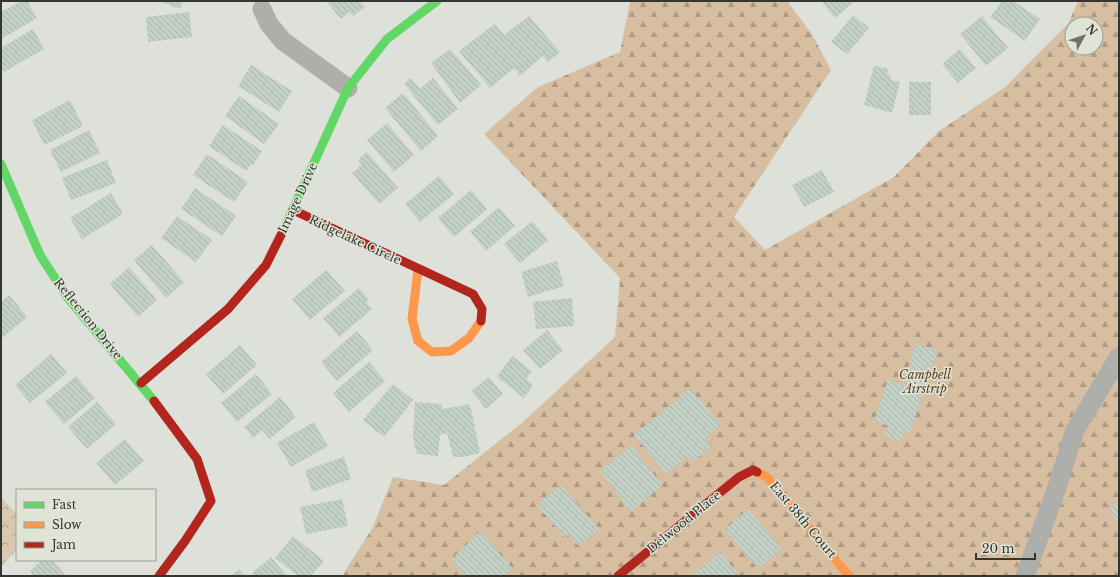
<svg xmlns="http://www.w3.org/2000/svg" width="1120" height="577" font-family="'Libre Baskerville',serif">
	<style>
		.forest { fill: url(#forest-firs); fill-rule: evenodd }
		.park { fill: url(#park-crowns) }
		.building { fill: url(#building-back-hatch) }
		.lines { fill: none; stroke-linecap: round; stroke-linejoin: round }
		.street { stroke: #aeaeab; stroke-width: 19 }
		.fast { stroke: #63d668; stroke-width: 9 }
		.slow { stroke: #ff974d; stroke-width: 9 }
		.jam { stroke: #b3261e; stroke-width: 9 }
		.labels { text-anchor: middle; stroke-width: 3; stroke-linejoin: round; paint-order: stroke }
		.street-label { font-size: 12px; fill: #343631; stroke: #dfe4d7 }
		.park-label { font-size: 12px; font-style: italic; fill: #5e3c18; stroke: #dfe4d7 }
	</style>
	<defs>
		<pattern id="forest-firs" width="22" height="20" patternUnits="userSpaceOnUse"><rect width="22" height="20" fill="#d7bea1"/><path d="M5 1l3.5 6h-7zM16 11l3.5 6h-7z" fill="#af9b84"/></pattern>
		<pattern id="park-crowns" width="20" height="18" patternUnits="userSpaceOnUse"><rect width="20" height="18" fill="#dac7b1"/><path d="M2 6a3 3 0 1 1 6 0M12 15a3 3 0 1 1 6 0" fill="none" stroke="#b2a291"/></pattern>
		<pattern id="building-back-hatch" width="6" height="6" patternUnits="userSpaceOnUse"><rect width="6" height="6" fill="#c3d0c5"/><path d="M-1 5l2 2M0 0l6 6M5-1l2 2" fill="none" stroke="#a8b3aa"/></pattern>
	</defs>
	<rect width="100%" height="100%" fill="#dee1da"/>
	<path class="forest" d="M630 1H787L812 34 831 70 734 217 765 250 894 177 939 131 1005 87 1068 24 1078 1H1119V576H342L373 527 393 477 444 485 523 422 615 337 620 278 484 134 538 87 620 52ZM1072 24H1096V48H1072Z"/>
	<path class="park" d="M1 497 17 514V549L1 567Z"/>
	<path class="building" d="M21 1H27L37 18 1 39V12Z
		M159 1H183L180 9Z
		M326 1H363L361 2 365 7 353 16 349 12 341 19Z
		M821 1H855L835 18Z
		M1002 1H1013L1040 19 1025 41 990 17Z
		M189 12 192 37 148 42 146 17Z
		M853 15 869 28 847 54 831 42Z
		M529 16 560 52 548 62 543 56 520 76 514 68 490 88 459 51 495 24 504 35Z
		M982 16 1008 48 986 66 960 34Z
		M33 29 44 49 4 72 1 67V48Z
		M450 49 481 85 460 103 431 63Z
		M960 49 976 68 958 83 942 64Z
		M251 65 292 91 279 112 238 86Z
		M874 66 888 69 887 74 891 75 890 80 900 82 892 113 864 105Z
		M411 78 420 89 433 78 458 109 438 125 404 84Z
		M909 82H931V115H909Z
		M403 93 438 136 421 151 385 108Z
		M239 96 279 124 264 144 225 116Z
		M70 100 83 126 44 145 32 120Z
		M387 123 414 155 394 172 367 140Z
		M223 125 262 151 253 165 251 164 246 171 209 146Z
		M89 130 100 153 61 172 50 150Z
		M367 152 398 188 379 204 352 173 362 165 358 160Z
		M207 154 248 182 234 202 193 175Z
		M107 160 116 183 71 200 62 178Z
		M822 170 834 192 804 207 792 185Z
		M439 176 454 194 420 222 405 204Z
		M195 188 236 216 222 236 181 209Z
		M471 190 487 209 454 237 438 218Z
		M111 193 123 214 82 239 70 218Z
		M499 207 515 226 486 251 470 232Z
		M177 216 212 240 196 262 161 238Z
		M532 221 548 240 520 263 504 244Z
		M152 245 184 282 166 298 134 260Z
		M557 261 564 286 528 297 521 272Z
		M129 267 157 300 138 317 110 284Z
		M326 270 345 291 310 320 292 299Z
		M359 288 369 300 366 302 372 309 339 337 323 318Z
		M9 295 27 317 1 339V302Z
		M572 298 574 326 536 329 533 302Z
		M547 330 563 350 540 369 523 350Z
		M357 331 373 350 337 381 321 362Z
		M916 344 937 350 910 432 904 430 901 442 884 436 888 426 874 421 888 380 903 385Z
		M240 345 257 365 223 394 206 374Z
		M51 354 67 373 30 403 15 385Z
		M512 356 532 371 526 379 533 385 524 398 497 377Z
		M369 362 385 381 349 412 333 393Z
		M256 374 272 394 237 422 221 403Z
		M76 376 95 398 64 424 45 402Z
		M489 377 503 394 486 409 471 391Z
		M393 384 413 400 384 437 363 420Z
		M690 389 721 425 705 438 712 446 692 462 687 456 666 474 634 435Z
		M280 397 296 417 270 439 262 430 253 438 244 427Z
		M97 402 116 424 87 449 68 427Z
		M415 402 441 404 443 409 470 404 480 453 463 457H453L447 433 440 435 438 456 417 454 413 438Z
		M314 422 328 446 291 467 277 443Z
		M125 439 144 461 115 485 96 463Z
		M631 445 662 485 631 512 600 471Z
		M344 457 351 479 312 492 305 470Z
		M561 485 599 529 579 546 569 534 565 538 537 505Z
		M342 499 348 526 306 534 300 507Z
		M1119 501V524L1108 510Z
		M748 509 782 549 758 569 725 529Z
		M480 531 512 568 502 576H465L451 560Z
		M293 536 324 561 311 576H298L275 558Z
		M720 552 738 574 736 576H691Z
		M271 557 287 576H254L252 573Z
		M42 560H52L66 576H34L30 571Z
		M239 569 245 576H231Z"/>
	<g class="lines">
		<path class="street" d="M262 9 269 24 283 41 348 88
			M1025 576 1056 490 1075 430 1119 357"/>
		<path class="fast" d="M1 164 40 255 68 298 154 401
			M282 233 348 88 387 39 437 1"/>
		<path class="slow" d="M418 270 412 319 418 341 432 352 451 351 469 338 481 321
			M757 472 767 477 849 576"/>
		<path class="jam" d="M293 210 473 294 482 309 481 321
			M141 383 228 309 266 265 282 233
			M154 401 197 459 211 501 185 541 159 576
			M618 576 739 477 753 470 757 472"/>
	</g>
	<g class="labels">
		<g class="street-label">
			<text transform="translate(298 198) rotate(-65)" y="4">Image Drive</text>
			<text transform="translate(355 240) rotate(25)" y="4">Ridgelake Circle</text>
			<text transform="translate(88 319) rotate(51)" y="4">Reflection Drive</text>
			<text transform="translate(803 520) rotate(50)" y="4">East 38th Court</text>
			<text transform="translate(684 522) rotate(-39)" y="4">Delwood Place</text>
		</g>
		<g class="park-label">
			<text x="925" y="379">Campbell<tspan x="925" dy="14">Airstrip</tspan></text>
		</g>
	</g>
	<rect width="1120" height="577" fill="none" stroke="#343631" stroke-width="4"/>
	<rect x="16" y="489" width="140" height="72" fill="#dfe4d7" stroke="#9b9e95"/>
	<rect x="24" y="502" width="20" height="6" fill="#63d668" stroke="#9b9e95"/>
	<text x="52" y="509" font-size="12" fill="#343631">Fast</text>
	<rect x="24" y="522" width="20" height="6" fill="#ff974d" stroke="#9b9e95"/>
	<text x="52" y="529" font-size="12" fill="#343631">Slow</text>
	<rect x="24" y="542" width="20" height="6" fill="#b3261e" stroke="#9b9e95"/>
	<text x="52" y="549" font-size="12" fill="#343631">Jam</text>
	<g transform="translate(1084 36) rotate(50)"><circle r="19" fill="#dfe4d7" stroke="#9b9e95"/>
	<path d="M0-3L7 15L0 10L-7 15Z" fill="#70726c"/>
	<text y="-6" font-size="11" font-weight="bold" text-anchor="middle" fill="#343631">N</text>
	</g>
	<path d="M976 553v6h59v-6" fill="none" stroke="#343631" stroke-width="2"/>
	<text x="982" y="553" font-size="12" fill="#343631" stroke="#dfe4d7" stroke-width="3" paint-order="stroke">20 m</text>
</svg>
